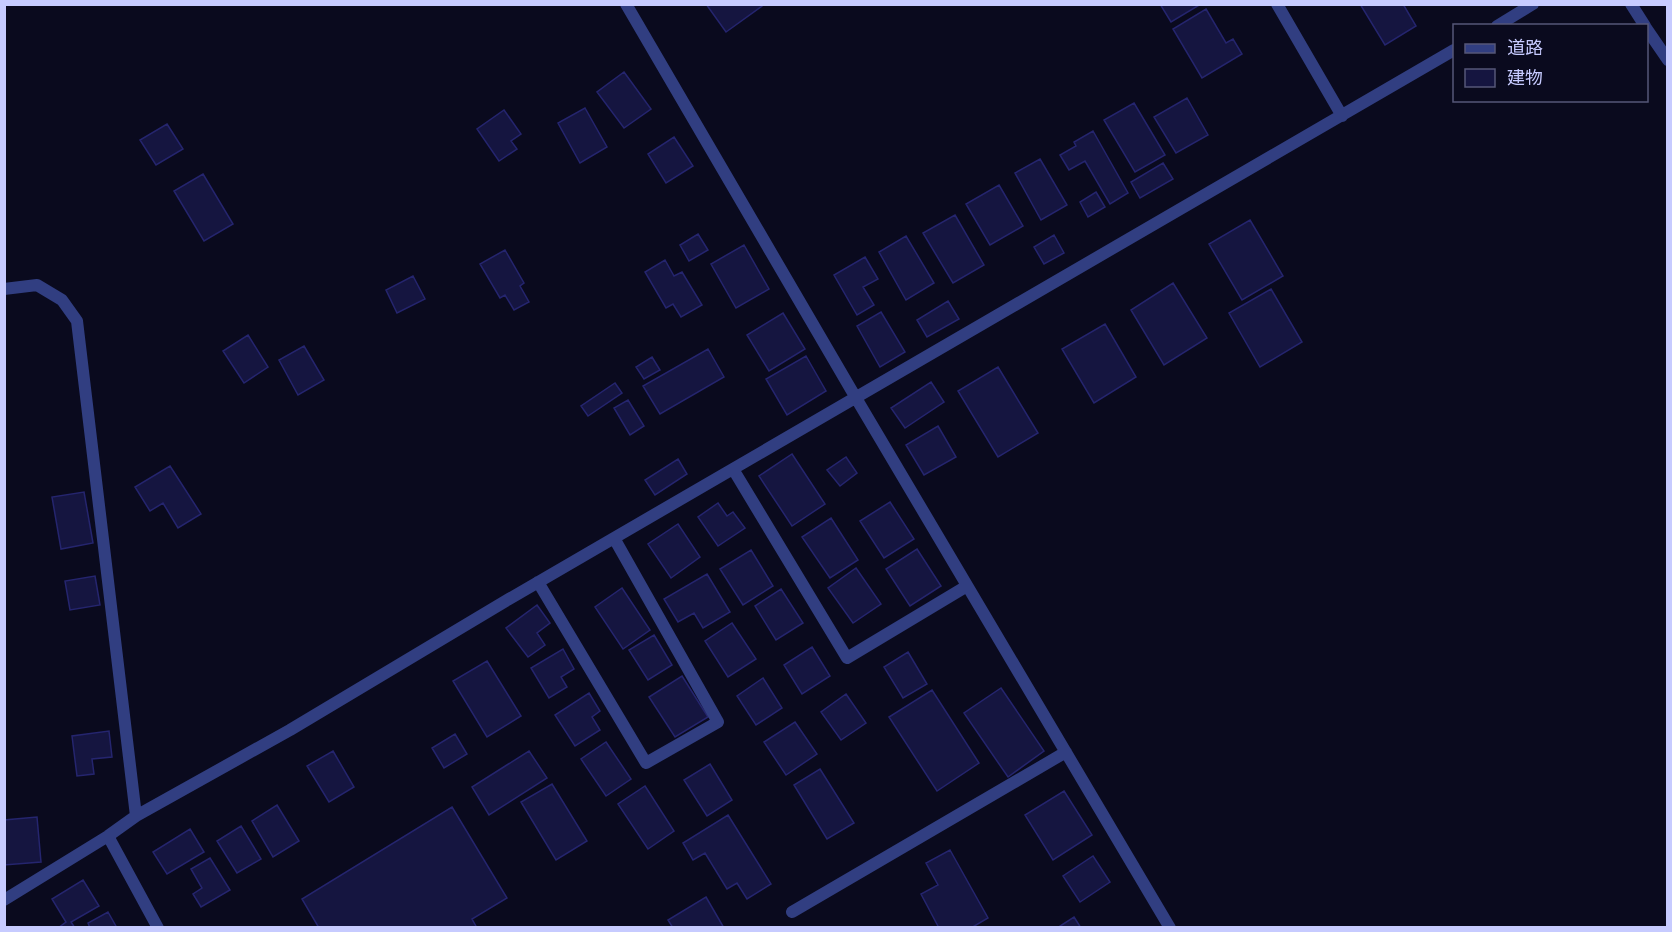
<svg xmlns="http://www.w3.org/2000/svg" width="1672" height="932" font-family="'DejaVu Sans','Noto Sans JP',sans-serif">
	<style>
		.building { fill: #151540; stroke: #25256e; stroke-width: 1.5 }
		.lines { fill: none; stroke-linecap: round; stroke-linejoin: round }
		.minor { stroke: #313e81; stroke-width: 12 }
	</style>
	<rect width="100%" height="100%" fill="#0a0a1e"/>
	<path class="building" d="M706 4H762V6L726 32Z
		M1160 4H1201L1171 22Z
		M1360 4H1403L1416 26 1385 45Z
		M1206 9 1226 43 1233 39 1242 54 1202 78 1173 29Z
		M624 72 651 109 624 128 597 92Z
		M1187 98 1208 135 1176 153 1154 117Z
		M1134 103 1165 155 1135 172 1104 120Z
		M585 108 607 147 580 163 558 123Z
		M504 110 521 134 511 141 517 149 499 161 477 129Z
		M167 124 183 149 156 165 140 140Z
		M1093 131 1128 193 1110 204 1085 161 1069 170 1060 155 1076 146 1074 142Z
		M674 137 693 166 666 183 648 154Z
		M1040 159 1067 205 1041 220 1015 173Z
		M1163 163 1173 179 1140 198 1131 182Z
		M203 174 233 224 204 241 174 191Z
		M999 185 1023 226 990 245 966 204Z
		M1096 192 1105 207 1088 217 1080 202Z
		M955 215 984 265 953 283 923 233Z
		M1250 220 1283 276 1242 300 1209 244Z
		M698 234 708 250 689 261 680 245Z
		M1054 235 1064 253 1044 264 1034 247Z
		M906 236 934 283 906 300 879 252Z
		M744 245 769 289 736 308 711 264Z
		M505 250 524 283 520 286 529 302 514 310 505 295 500 298 480 264Z
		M865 257 878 279 863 287 874 305 857 315 834 275Z
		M665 260 674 276 682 272 702 305 681 317 673 304 666 308 645 272Z
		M413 276 425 299 397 313 386 290Z
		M1173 283 1207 338 1164 365 1131 310Z
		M1271 289 1302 342 1260 367 1229 313Z
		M948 301 959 319 927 337 917 320Z
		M881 312 905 352 880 367 857 326Z
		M783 313 805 349 769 371 747 335Z
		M1105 324 1136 377 1094 403 1062 349Z
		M248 335 268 367 244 383 223 351Z
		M304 346 324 380 298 395 279 360Z
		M708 349 724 377 660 414 643 386Z
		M806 356 826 391 787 415 766 379Z
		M652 357 660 370 644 379 636 367Z
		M998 367 1038 433 998 457 958 391Z
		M931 382 944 402 905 428 891 408Z
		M615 383 622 393 588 416 581 406Z
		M628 400 644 426 630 435 614 408Z
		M938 426 956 457 924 475 906 445Z
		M792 454 825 504 792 526 759 476Z
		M846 457 857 473 840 486 827 470Z
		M678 459 687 474 655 495 645 480Z
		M170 466 201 514 178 528 163 503 150 511 135 487Z
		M84 492 93 543 61 549 52 497Z
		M890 502 914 539 884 558 860 521Z
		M718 503 727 516 733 512 745 528 718 546 698 517Z
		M831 518 858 560 830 578 802 537Z
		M678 524 700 557 671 578 648 544Z
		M917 549 941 586 910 606 886 569Z
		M751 550 773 586 743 605 720 569Z
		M856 568 881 604 853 623 828 588Z
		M707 574 730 612 703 628 694 613 678 622 664 599Z
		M95 576 100 605 70 610 65 581Z
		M622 588 650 630 623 649 595 607Z
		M781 589 803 623 776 640 755 606Z
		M537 605 550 623 537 633 545 645 528 657 506 628Z
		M732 623 756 659 728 677 705 641Z
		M654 635 672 665 648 680 629 650Z
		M812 647 830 676 802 694 784 665Z
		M563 649 574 669 561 677 567 687 549 698 531 668Z
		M908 652 927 684 903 698 884 667Z
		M487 661 521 716 487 737 453 681Z
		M682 676 708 717 675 737 649 697Z
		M763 678 782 708 756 725 737 696Z
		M1001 688 1044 751 1008 777 964 713Z
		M932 690 979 763 937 791 889 717Z
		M589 693 600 711 592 717 600 730 575 746 555 715Z
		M846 694 866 723 841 740 821 712Z
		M795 722 817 754 786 775 764 742Z
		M109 731 112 757 92 759 94 774 77 776 72 736Z
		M455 734 467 754 444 768 432 748Z
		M606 742 631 779 606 796 581 759Z
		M333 751 354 787 329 802 307 766Z
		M529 751 547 778 489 815 472 787Z
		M710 764 732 800 707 816 684 780Z
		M820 769 854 823 827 839 794 785Z
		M552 784 587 841 556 860 521 802Z
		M645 786 674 831 648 849 618 804Z
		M1064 791 1092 835 1053 860 1025 815Z
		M277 805 299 841 273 857 252 821Z
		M452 807 507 898 472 919 477 928H319L302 899Z
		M728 815 771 884 747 899 737 883 727 889 705 853 693 860 683 843Z
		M37 817 41 862 4 865V820Z
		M241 826 261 859 237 873 217 841Z
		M190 829 204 852 167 874 153 852Z
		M950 850 988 918 971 928H939L921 894 938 885 926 863Z
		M1093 856 1110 882 1080 902 1063 876Z
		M210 858 230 890 201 907 193 894 202 888 191 869Z
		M83 880 99 906 71 922 75 928H58L66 922 52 899Z
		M706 897 724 928H673L668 920Z
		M108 912 117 928H90L88 923Z
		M1074 917 1081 928H1057Z"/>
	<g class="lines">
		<path class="minor" d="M626 4 856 398 1170 928
			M1277 4 1342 116
			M1631 4 1645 26
			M1497 26 1533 4
			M1646 28 1668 60
			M4 289 37 285 62 300 77 321 136 816
			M733 469 847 658 967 586
			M538 582 646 763 718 722 614 538
			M108 836 158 928
			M4 900 108 836 136 816 290 730 509 599 1454 50
			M792 912 1066 752"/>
	</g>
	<rect width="1672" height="932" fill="none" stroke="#c7cbff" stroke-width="12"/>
	<rect x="1453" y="24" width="195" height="78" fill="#0a0a1e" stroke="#565778" stroke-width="1.5"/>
	<rect x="1465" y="44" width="30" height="9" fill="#313e81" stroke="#565778" stroke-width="1.5"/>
	<text x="1507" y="54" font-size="18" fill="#c7cbff">道路</text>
	<rect x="1465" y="69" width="30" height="18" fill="#151540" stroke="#565778" stroke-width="1.5"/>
	<text x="1507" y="84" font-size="18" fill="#c7cbff">建物</text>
</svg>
